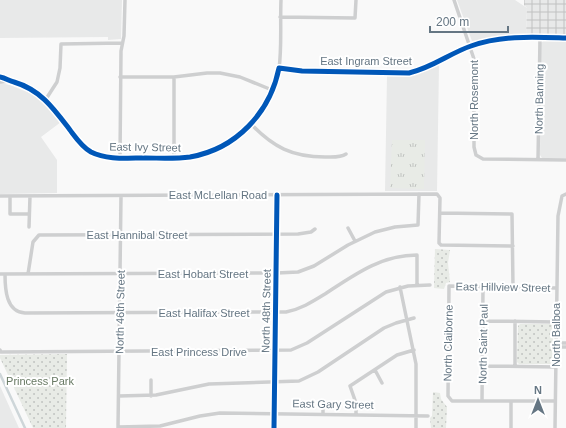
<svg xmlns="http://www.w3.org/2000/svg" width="566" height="428" font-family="Helvetica,sans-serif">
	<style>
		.built { fill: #e8e9e9 }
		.industrial { fill: url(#industrial-grid) }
		.grass { fill: url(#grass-tufts) }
		.park { fill: url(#park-dots) }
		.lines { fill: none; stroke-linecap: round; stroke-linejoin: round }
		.canal { stroke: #ced6d9; stroke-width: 2.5 }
		.minor { stroke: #cecfd0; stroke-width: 3.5 }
		.cycleway-casing { stroke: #fff; stroke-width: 8 }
		.cycleway { stroke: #0057b8; stroke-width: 5 }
		.labels { text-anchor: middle; stroke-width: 4; stroke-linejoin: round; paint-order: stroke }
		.street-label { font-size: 11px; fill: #657683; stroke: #fff }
		.park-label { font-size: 11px; fill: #687a64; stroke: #fff }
	</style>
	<defs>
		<pattern id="industrial-grid" width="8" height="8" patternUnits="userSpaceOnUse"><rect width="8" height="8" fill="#e8e9e9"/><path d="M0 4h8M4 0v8" fill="none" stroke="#c0c1c2"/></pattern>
		<pattern id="grass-tufts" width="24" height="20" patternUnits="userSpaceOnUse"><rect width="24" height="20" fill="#e8ebe6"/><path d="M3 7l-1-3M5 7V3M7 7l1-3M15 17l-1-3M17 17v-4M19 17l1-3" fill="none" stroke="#c0c3c0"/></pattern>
		<pattern id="park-dots" width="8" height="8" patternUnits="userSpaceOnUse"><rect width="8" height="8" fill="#e8ebe6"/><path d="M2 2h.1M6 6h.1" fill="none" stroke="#c0c3c0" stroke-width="1.8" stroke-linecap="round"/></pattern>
	</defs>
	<rect width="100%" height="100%" fill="#f9f9f9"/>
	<path class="built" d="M0 0H122L121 39 108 40V37L0 38Z
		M457 0H515L527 8 526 35H509L472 41Z
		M544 40H566V158H542L540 155 541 43Z
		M439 65 437 191H385L387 76 415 75Z
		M0 83 10 85 32 94 47 105 61 122 41 137 57 160V193L0 194Z
		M0 386 19 428H0Z"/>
	<path class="industrial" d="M524 0H566V35H526L527 8 524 5Z"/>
	<path class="grass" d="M392 140H425L424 189 390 188Z"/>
	<path class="park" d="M435 249 450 250 448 263 450 282 446 283 444 289 434 288Z
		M520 324H552L553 326V363L551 364H519L517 362 518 326Z
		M67 354 66 428H33L0 358V355Z
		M433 392 440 393 441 399 447 407 446 428H431L430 418 432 416Z"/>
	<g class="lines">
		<path class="canal" d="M0 374 25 428"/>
		<path class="minor" d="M454 0 474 59V147L476 155 483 159 566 160
			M280 17 355 18 356 0
			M279 68 302 71 409 73C432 68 450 53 471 46 502 35 534 37 566 38
			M0 77C6 78 9 81 14 82 40 90 54 109 70 130 76 138 82 146 91 151 109 162 136 158 156 158 173 158 188 158 204 154 242 143 272 108 279 69 282 47 280 23 281 0
			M120 77H174L207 73H220L240 77 272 90
			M174 77V158
			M0 82 11 81
			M46 99 57 82 60 68 61 44 122 43
			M251 124C273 147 292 157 325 157 332 157 340 158 346 154
			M120 158 121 51 124 36 125 0
			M538 160 540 37
			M0 196 437 194 440 198 439 243 441 245 513 246
			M10 196V214H29
			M440 213 512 214 513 287
			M29 227 30 196
			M348 228 355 241
			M0 274 277 273 298 272 314 266 348 245 375 232 395 227 418 225 419 194
			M5 274C5 289 6 312 25 313L286 312C301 309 312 302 325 294 354 275 381 255 417 255V285
			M28 274 33 242 39 235 298 234 311 232 315 229
			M400 287 416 364V428
			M483 321 556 322
			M556 343H566
			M556 347H566
			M0 350 1 352 291 350 307 343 386 292 408 286 430 285
			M483 366 556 367
			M515 366V321
			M375 370 382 383
			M151 380V396
			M119 396 156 395 209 384 299 381 318 372 384 328 396 323 414 318
			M482 401 483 287
			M555 401H452L448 396 449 286 556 288
			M323 414V406
			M356 415V403L350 386 397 355 414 350
			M118 427 160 426 200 416 220 413 428 416
			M118 428 121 196
			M274 428 277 195
			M511 428V401
			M555 428 558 216 562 196 566 194"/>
		<g class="cycleway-casing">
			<path id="cycleway" d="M0 77C6 78 9 81 14 82 41 90 54 109 70 130 76 138 82 147 91 152 107 160 127 158 145 158 160 158 175 159 190 157 236 149 270 113 279 68L302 71 409 73C432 68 450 53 471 46 502 35 534 37 566 38
				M274 428 277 195"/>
		</g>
		<use href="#cycleway" class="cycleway"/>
	</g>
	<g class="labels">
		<g class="street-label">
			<text x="366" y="65">East Ingram Street</text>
			<text transform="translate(539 99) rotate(-89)" y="4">North Banning</text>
			<text transform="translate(474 100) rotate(-90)" y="4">North Rosemont</text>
			<text transform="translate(145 147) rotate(1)" y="4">East Ivy Street</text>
			<text x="218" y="199">East McLellan Road</text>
			<text x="137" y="239">East Hannibal Street</text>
			<text x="203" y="278">East Hobart Street</text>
			<text transform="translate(503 287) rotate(1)" y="4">East Hillview Street</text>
			<text transform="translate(266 311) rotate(-89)" y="4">North 48th Street</text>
			<text transform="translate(120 312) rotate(-89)" y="4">North 46th Street</text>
			<text x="204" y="317">East Halifax Street</text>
			<text transform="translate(556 335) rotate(-90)" y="4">North Balboa</text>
			<text transform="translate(448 343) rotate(-89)" y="4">North Claiborne</text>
			<text transform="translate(483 344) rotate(-89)" y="4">North Saint Paul</text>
			<text x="199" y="356">East Princess Drive</text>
			<text transform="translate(333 404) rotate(1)" y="4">East Gary Street</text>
		</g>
		<g class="park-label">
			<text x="40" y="385">Princess Park</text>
		</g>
	</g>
	<g transform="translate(538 400)" stroke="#ffffff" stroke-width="3" paint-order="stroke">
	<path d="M0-3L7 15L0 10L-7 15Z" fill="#657683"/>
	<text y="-6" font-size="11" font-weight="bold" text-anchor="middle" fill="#657683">N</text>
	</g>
	<path d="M430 26v6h78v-6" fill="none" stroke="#657683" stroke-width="2"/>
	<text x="436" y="26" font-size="12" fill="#657683" stroke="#ffffff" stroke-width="3" paint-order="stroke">200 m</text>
</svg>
